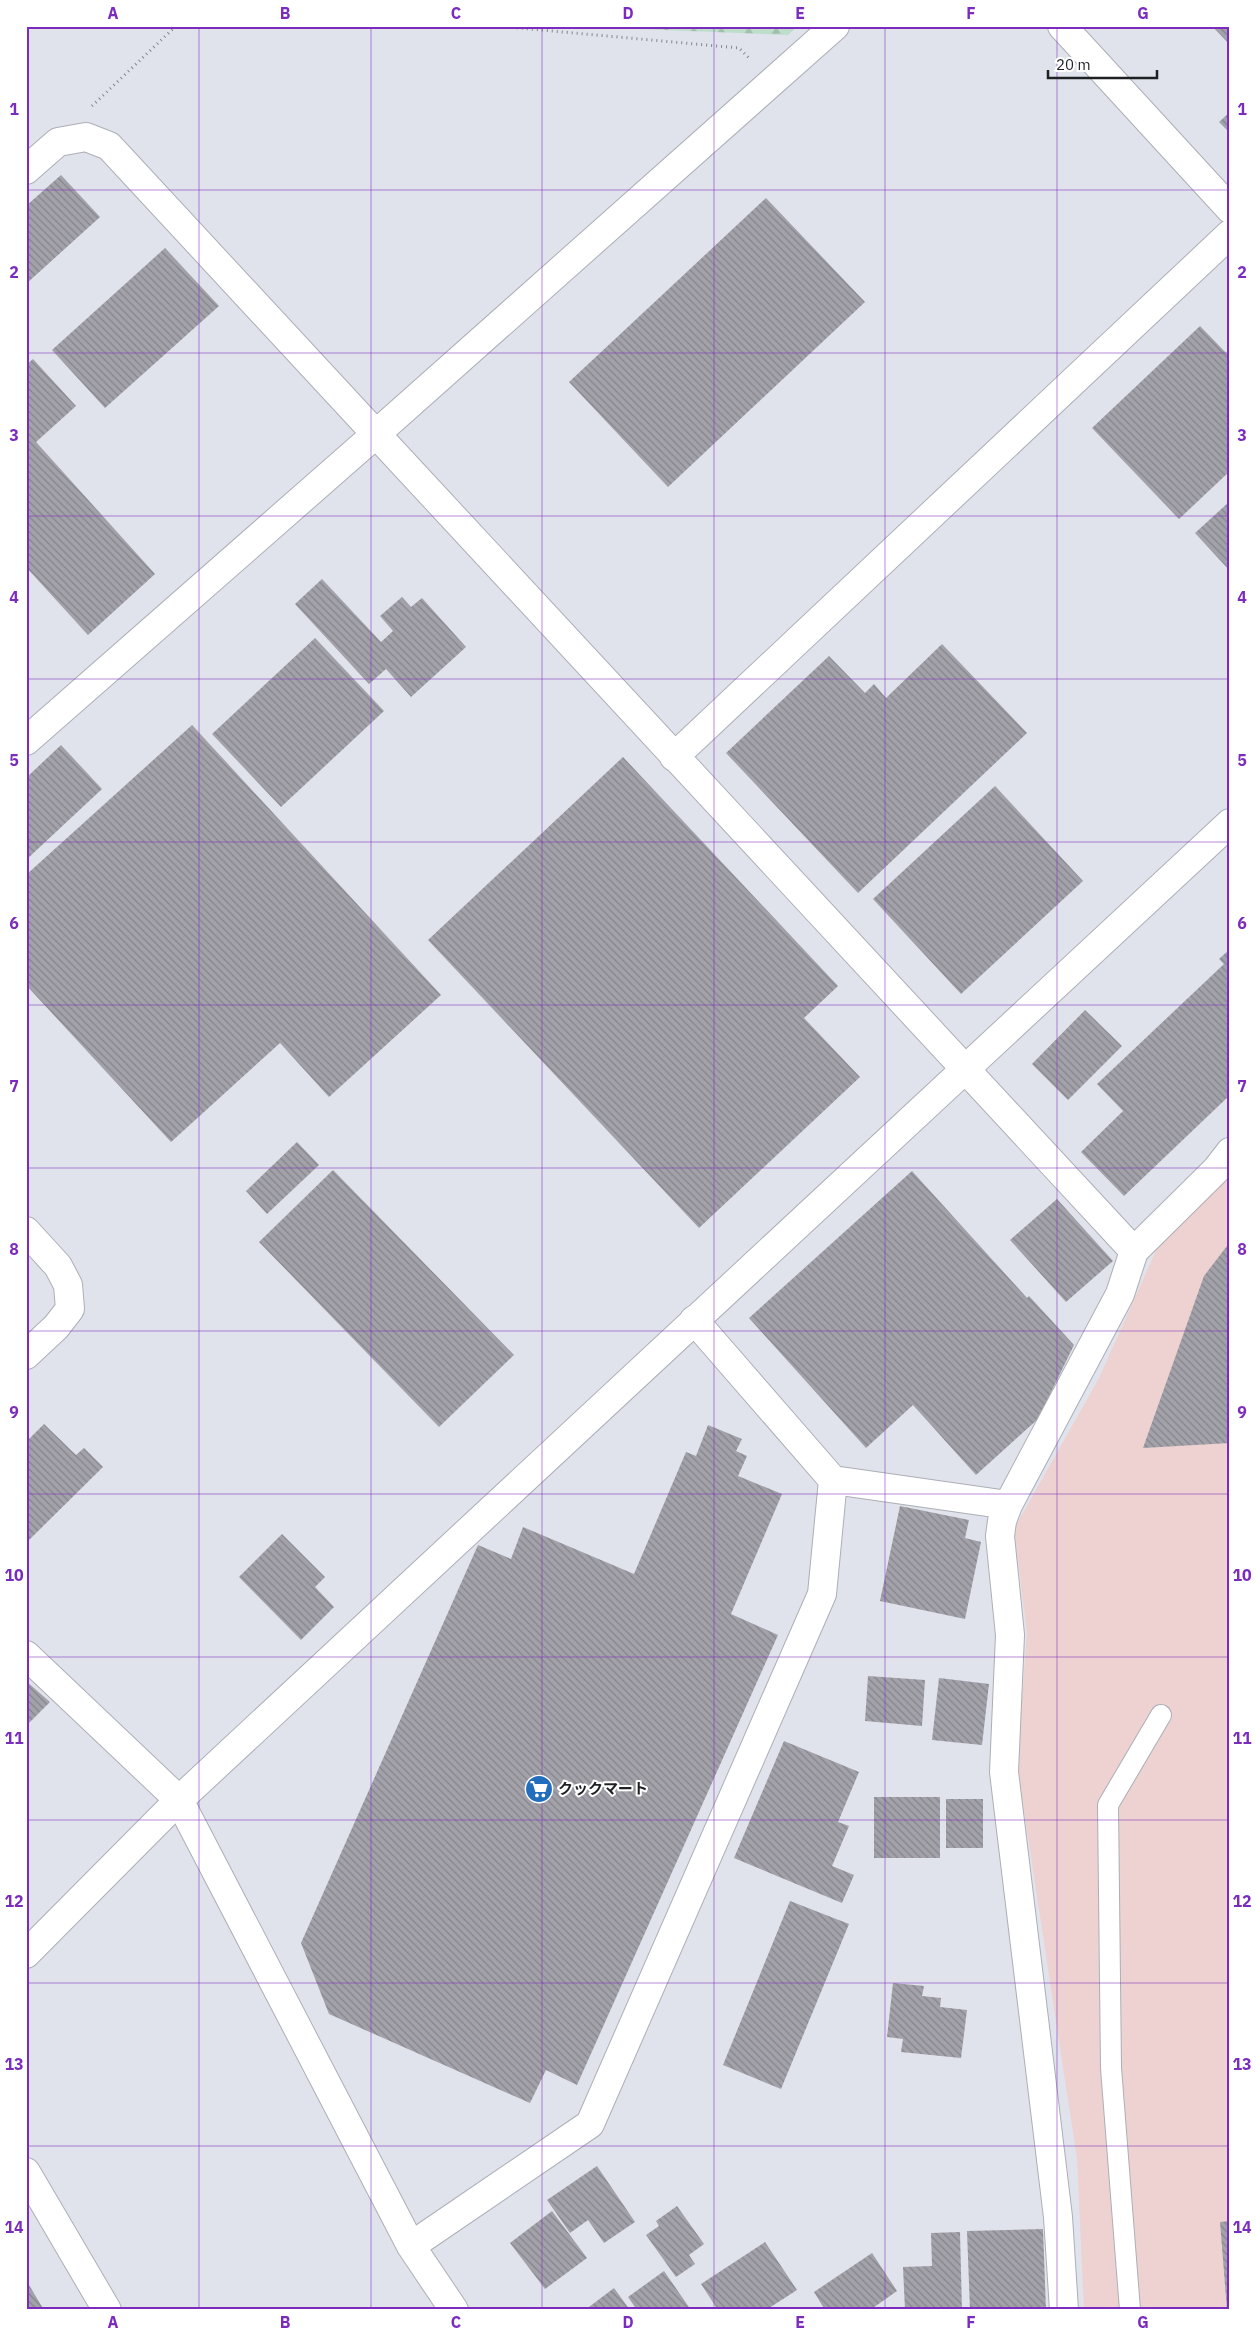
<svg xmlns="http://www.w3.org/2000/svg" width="1256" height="2336" font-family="'IBM Plex Sans','Noto Sans JP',sans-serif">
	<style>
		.industrial { fill: #edd2d1 }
		.forest { fill: url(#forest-firs) }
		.building { fill: url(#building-back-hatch) }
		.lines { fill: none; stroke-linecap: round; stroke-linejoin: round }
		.service-casing { stroke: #acafb7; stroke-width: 22 }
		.minor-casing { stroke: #acafb7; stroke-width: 30 }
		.tertiary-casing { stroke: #acafb7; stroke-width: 30 }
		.path { stroke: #84868c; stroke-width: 3; stroke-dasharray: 1 4; stroke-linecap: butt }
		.service { stroke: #fff; stroke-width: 20 }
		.minor { stroke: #fff; stroke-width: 28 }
		.tertiary { stroke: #fff; stroke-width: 28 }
		.grid { fill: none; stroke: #7b2cbf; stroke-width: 1; stroke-opacity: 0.55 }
		.labels { text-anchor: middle; stroke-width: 4; stroke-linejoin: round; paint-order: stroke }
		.poi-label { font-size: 15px; font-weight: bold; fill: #1f2023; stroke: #fff; text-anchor: start }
		.neatline { fill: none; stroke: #7b2cbf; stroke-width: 2 }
		.grid-label { font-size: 16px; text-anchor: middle; font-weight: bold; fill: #7b2cbf }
	</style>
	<defs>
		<pattern id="forest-firs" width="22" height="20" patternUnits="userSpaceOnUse" patternTransform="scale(1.25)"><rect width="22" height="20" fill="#beddcb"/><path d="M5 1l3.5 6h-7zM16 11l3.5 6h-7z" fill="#a3bdae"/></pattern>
		<pattern id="building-back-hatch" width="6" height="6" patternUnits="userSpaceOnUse" patternTransform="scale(1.25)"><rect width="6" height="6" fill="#a3a2aa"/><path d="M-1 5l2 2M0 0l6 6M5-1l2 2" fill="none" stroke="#84848a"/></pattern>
	</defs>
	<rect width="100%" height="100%" fill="#e0e3eb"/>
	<path class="industrial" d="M1230 1174V2310H1084L1077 2159 1017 1765 1027 1633 1014 1529 1099 1378 1158 1246Z"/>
	<path class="forest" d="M564 26H798L788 35Z"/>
	<path class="building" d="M1212 26H1230V45Z
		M1230 112V133L1219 122Z
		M61 175 100 217 26 284V206Z
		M766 198 865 302 668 487 569 382Z
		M165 248 219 306 105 408 52 350Z
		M1200 326 1230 357V471L1179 519 1092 428Z
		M33 359 76 406 36 442 155 574 88 635 26 567V365Z
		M1230 501V571L1195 533Z
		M322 579 381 642 393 631 380 616 402 597 411 607 422 598 466 647 411 697 386 669 369 684 295 604Z
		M315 638 384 711 281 807 212 734Z
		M942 644 1027 733 858 893 726 753 829 656 865 693 874 684 886 698Z
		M192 725 441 995 329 1097 280 1043 171 1142 26 985V875Z
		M61 745 102 789 26 860V778Z
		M623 757 838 986 804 1018 860 1077 699 1228 428 940Z
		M995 786 1083 881 961 994 873 899Z
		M1230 949V1095L1124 1196 1081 1152 1123 1111 1097 1084 1224 964 1219 959Z
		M1085 1010 1122 1046 1068 1100 1032 1064Z
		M297 1142 319 1165 267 1214 246 1191Z
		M333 1170 514 1355 439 1427 259 1242Z
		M912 1171 1027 1298 1029 1296 1074 1345 1038 1419 976 1475 913 1405 866 1448 749 1318Z
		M1057 1199 1113 1261 1066 1302 1010 1240Z
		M1230 1242V1443L1143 1448 1204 1276Z
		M44 1424 76 1455 84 1448 103 1467 26 1543V1442Z
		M708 1425 742 1439 736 1451 747 1456 738 1476 782 1494 731 1614 778 1635 577 2085 546 2070 530 2103 329 2014 301 1943 478 1545 511 1559 523 1527 634 1574 686 1452 696 1456Z
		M900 1506 969 1520 965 1538 981 1542 965 1619 880 1601Z
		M282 1534 325 1577 315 1587 334 1607 301 1640 239 1577Z
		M868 1676 925 1680 922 1726 865 1721Z
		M939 1678 989 1684 982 1745 932 1740Z
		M26 1681 50 1702 26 1726Z
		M784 1741 859 1772 838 1822 849 1826 832 1866 854 1875 842 1903 734 1858Z
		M874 1797H940V1858H874Z
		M946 1799H983V1848H946Z
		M790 1901 849 1924 781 2089 723 2065Z
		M893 1983 924 1986 922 1996 941 1998 940 2007 967 2010 961 2058 901 2052 903 2039 887 2037Z
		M597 2166 635 2222 604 2243 588 2220 570 2233 547 2200Z
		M677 2206 704 2244 689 2255 695 2264 676 2277 646 2235 659 2226 656 2221Z
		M552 2211 587 2258 545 2289 510 2243Z
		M1230 2221V2310H1227L1220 2222Z
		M1043 2229 1046 2310H970L967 2231Z
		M960 2232 962 2310H905L903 2267 932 2266 931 2233Z
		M765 2242 797 2290 766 2310H718L701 2284Z
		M872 2253 897 2291 870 2310H825L814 2292Z
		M664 2271 691 2310H637L628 2297Z
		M26 2280 44 2310H26Z
		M614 2288 630 2310H585Z"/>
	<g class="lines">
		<g class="service-casing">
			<path id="service" d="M1130 2310 1111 2068 1108 1805 1161 1715"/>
		</g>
		<g class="minor-casing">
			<path id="minor" d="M835 26 376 434 1134 1251
				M1062 26 1230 209
				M674 757 1230 234
				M833 1480 1008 1505 1120 1294 1134 1251 1216 1170 1230 1152
				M1008 1505 1002 1521 1000 1536 1010 1635 1004 1772 1058 2217 1064 2310
				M179 1800 411 2246 454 2310
				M411 2246 590 2124 822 1594 833 1480 694 1320"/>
		</g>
		<g class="tertiary-casing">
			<path id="tertiary" d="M26 170 58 142 86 137 109 146 376 434 26 741
				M26 1231 58 1266 68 1285 70 1309 56 1327 26 1355
				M26 1655 179 1800
				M26 1954 179 1800 1230 823
				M26 2172 107 2310"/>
		</g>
		<path class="path" d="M497 26 739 48 749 58
			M92 106 176 26"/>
		<use href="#service" class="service"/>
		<use href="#minor" class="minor"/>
		<use href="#tertiary" class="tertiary"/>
	</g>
	<path class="grid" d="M199 26V2310M371 26V2310M542 26V2310M714 26V2310M885 26V2310M1057 26V2310M26 190H1230M26 353H1230M26 516H1230M26 679H1230M26 842H1230M26 1005H1230M26 1168H1230M26 1331H1230M26 1494H1230M26 1657H1230M26 1820H1230M26 1983H1230M26 2146H1230"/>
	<defs>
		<g id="supermarket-disc" transform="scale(1.4375)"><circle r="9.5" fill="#226dbc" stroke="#fff"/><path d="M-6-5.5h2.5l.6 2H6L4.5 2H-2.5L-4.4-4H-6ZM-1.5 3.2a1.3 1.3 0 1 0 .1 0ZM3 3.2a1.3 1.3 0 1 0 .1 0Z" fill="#fff"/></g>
	</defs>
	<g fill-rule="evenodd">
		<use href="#supermarket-disc" x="539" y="1789"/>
	</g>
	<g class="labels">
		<g class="poi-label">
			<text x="558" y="1794">クックマート</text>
		</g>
	</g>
	<rect width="1256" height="2336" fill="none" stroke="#ffffff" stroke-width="55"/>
	<path d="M1048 70v8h109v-8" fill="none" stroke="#1f2023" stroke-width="2.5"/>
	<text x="1056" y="70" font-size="15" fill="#1f2023" stroke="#ffffff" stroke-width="4" paint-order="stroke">20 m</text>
	<rect x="28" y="28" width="1200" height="2280" class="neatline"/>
	<g class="grid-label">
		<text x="113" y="19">A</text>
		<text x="285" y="19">B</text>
		<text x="456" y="19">C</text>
		<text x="628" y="19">D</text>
		<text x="800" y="19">E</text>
		<text x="971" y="19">F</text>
		<text x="1143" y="19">G</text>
		<text x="14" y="115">1</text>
		<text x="1242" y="115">1</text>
		<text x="14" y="278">2</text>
		<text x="1242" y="278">2</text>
		<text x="14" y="441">3</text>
		<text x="1242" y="441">3</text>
		<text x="14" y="603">4</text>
		<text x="1242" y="603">4</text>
		<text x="14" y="766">5</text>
		<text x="1242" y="766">5</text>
		<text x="14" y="929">6</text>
		<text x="1242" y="929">6</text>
		<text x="14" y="1092">7</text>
		<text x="1242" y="1092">7</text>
		<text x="14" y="1255">8</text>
		<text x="1242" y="1255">8</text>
		<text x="14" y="1418">9</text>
		<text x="1242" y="1418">9</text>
		<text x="14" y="1581">10</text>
		<text x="1242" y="1581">10</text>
		<text x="14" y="1744">11</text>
		<text x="1242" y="1744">11</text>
		<text x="14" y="1907">12</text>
		<text x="1242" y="1907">12</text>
		<text x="14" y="2070">13</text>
		<text x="1242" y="2070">13</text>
		<text x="14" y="2233">14</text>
		<text x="1242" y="2233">14</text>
		<text x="113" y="2328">A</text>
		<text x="285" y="2328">B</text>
		<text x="456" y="2328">C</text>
		<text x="628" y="2328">D</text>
		<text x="800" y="2328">E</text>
		<text x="971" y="2328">F</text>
		<text x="1143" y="2328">G</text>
	</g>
</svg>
